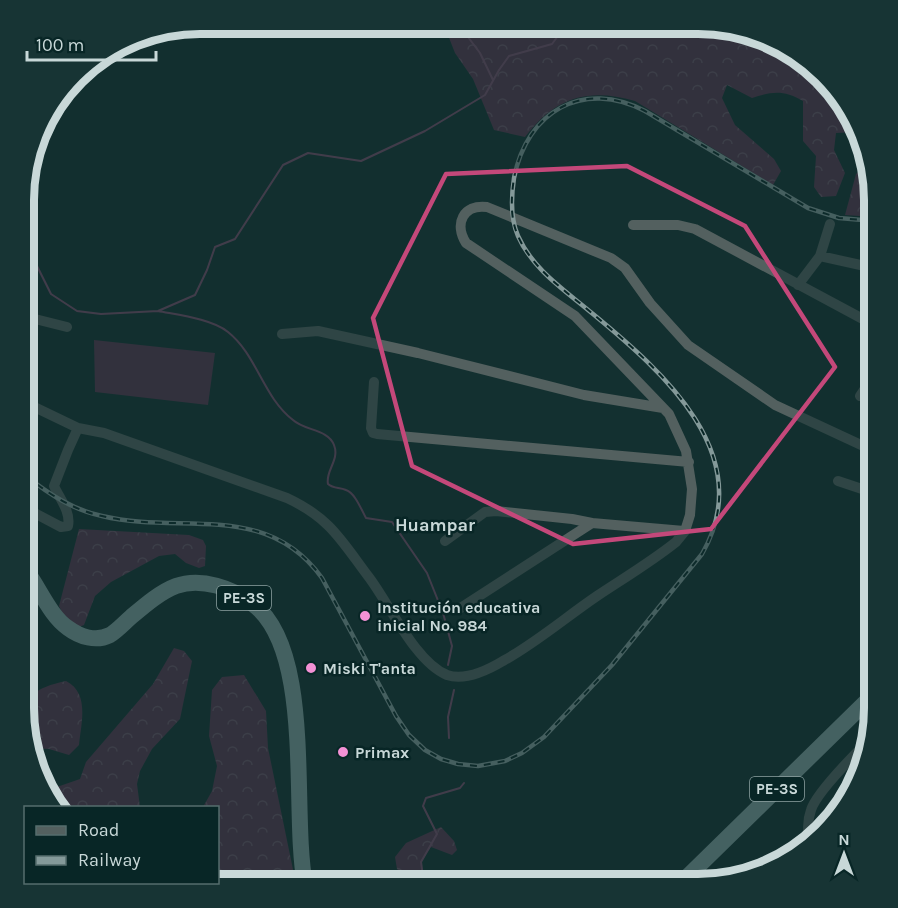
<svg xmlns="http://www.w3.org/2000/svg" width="898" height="908" font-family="Karla,sans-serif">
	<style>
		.forest { fill: url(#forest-crowns) }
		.pitch { fill: #59344e }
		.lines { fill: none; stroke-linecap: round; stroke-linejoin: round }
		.stream { stroke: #7b4d6c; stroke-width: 2 }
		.minor { stroke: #53605f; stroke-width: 10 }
		.trunk { stroke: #829e9e; stroke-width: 16 }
		.rail-casing { stroke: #849999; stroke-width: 4.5 }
		.rail { stroke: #082626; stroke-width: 2; stroke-dasharray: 7; stroke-linecap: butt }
		.marked { fill: none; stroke: #c4487a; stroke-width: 4.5; stroke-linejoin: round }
		.poi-dot { fill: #f391d5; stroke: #082626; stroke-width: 2 }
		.labels { text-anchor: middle; stroke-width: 5; stroke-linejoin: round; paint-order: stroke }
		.shield { fill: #082626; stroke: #8ea3a3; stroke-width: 1.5 }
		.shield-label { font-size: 15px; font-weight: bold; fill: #c8d8d8 }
		.poi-label { font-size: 16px; font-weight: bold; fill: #c8d8d8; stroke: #082626; text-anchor: start }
		.neighbourhood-label { font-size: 18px; font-weight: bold; fill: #c8d8d8; stroke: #082626 }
		.rim { fill: none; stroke: #c8d8d8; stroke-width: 8 }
	</style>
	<defs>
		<pattern id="forest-crowns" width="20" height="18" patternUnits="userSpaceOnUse" patternTransform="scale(1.5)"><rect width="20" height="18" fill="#59344e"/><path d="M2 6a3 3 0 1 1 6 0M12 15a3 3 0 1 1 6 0" fill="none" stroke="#6f5167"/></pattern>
	</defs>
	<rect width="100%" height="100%" fill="#133030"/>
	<path class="forest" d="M444 25H485L494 35 507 38 514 25H720L786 48 838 93 858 132 836 133 834 150 845 173 836 196 821 197 814 187 816 156 803 141V101C784 90 773 91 752 98L727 85 722 98 735 125 774 159 781 171 773 185 635 101C587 87 555 98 525 137L494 130 473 79 455 53Z
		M868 163 874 189V217L845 215 856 174Z
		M79 529 189 535 203 540 206 546 205 566 199 568 186 563 175 554 159 556 111 582 95 596 84 625 74 629 68 625 59 606Z
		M174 648 184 651 192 661 180 719 152 749 140 771 137 784 140 807H56L50 796 54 788 80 779 86 762 153 684Z
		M244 675 266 711 268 748 296 884H194L218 882V808L203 807 212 791 217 766 209 736 212 690 222 677Z
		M66 681C90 693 81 724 79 745L69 755 49 749 30 748C22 707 19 691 66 681Z
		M441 827 454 841 457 850 452 855 431 847 421 862 422 877H405L397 869 395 857 406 843Z"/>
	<path class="pitch" d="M94 340 215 353 208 405 95 392Z"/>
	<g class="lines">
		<path class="stream" d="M459 25 480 53 493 80
			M27 258 34 260 51 294 77 311 101 314 158 311 195 295 207 270 215 247 235 239 283 165 308 153 361 161 425 131 485 95 499 70 509 56 552 44 566 25
			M158 311C178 315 212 319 228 332 257 355 263 397 293 420 305 431 328 429 334 445 340 460 325 471 328 484 334 489 339 487 346 490 355 493 361 509 366 518L392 522 427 573 443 613 452 646 448 665
			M449 738 448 717 454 690
			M424 884 421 862 437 834 423 806 426 798 460 788 464 783"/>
		<path class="minor" d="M633 225H678L695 229 874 325
			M820 256 874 268
			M798 285 820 256 830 224
			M27 317 67 327
			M282 334 318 331 418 353 584 395 663 408
			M374 382 371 428 373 433 377 434 689 462
			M860 396 874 375
			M26 403 78 428 104 433 287 498C330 518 341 540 368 576 389 603 415 662 447 675 465 681 488 670 503 661 536 643 566 617 597 596 624 578 651 562 676 542L685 531 690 515 692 489 686 451 669 414 575 316 466 243C454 224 463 204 487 207L611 258 625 268 650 303 688 345 775 405 874 451
			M838 481 874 493
			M25 508 61 527 68 526C71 512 60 499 54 486L68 450 78 428
			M445 541 485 512 496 511 572 519 592 523 684 531
			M459 609 592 523
			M809 843C808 832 807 821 811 810 816 793 854 755 868 741"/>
		<path class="trunk" d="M25 569C39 587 50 616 68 628 80 637 96 642 110 635 118 630 124 623 131 617 144 606 160 592 176 586 201 577 233 588 253 604 315 651 291 811 305 884
			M680 884 874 694"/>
		<g class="rail-casing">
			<path id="rail" d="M26 476C49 494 73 510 102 516 181 535 266 500 322 578L396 716 409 735 425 750 441 759 458 764 478 766 505 761 522 753 544 737 612 665 702 554C759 455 662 371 593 314 566 291 533 270 518 236 510 218 511 198 514 178 527 111 583 79 645 111L808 208 839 218 874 221"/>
		</g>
		<use href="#rail" class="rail"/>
	</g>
	<path d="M0 0H898V908H0ZM627 166 745 226 835 367 711 529 573 544 412 466 373 318 446 174Z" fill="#133030" fill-opacity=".55" fill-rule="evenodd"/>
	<path class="marked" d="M627 166 745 226 835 367 711 529 573 544 412 466 373 318 446 174Z"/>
	<g class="poi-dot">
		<circle cx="365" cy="616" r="6"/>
		<circle cx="311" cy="668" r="6"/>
		<circle cx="343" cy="752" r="6"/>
	</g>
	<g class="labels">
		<g class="shield">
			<rect x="217" y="586" width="54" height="24" rx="4.5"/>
			<rect x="750" y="777" width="54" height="24" rx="4.5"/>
		</g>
		<g class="shield-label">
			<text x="244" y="603">PE-3S</text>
			<text x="777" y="794">PE-3S</text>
		</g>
		<g class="poi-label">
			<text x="377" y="613">Institución educativa<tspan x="377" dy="18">inicial No. 984</tspan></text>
			<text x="323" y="674">Miski T'anta</text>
			<text x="355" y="758">Primax</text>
		</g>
		<g class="neighbourhood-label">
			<text x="435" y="531">Huampar</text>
		</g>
	</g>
	<path d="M0 0H898V908H0ZM200 34H698A166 166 0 0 1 864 200V708A166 166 0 0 1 698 874H200A166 166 0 0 1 34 708V200A166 166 0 0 1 200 34Z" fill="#173434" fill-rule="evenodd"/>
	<path class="rim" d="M200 34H698A166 166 0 0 1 864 200V708A166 166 0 0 1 698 874H200A166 166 0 0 1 34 708V200A166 166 0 0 1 200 34Z"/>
	<rect x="24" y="806" width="195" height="78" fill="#082626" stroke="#556d6d" stroke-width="1.5"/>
	<rect x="36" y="826" width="30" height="9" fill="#53605f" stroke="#556d6d" stroke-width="1.5"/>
	<text x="78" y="836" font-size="18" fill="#c8d8d8">Road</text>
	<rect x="36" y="856" width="30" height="9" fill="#849999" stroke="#556d6d" stroke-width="1.5"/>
	<text x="78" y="866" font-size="18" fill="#c8d8d8">Railway</text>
	<g transform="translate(844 854)" stroke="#082626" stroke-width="4.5" paint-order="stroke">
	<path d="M0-4.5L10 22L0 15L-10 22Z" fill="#c8d8d8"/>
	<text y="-9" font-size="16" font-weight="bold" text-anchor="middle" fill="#c8d8d8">N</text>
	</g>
	<path d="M27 51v9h129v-9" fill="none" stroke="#c8d8d8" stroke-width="3"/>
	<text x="36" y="51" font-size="18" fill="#c8d8d8" stroke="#082626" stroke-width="4.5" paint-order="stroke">100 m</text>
</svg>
